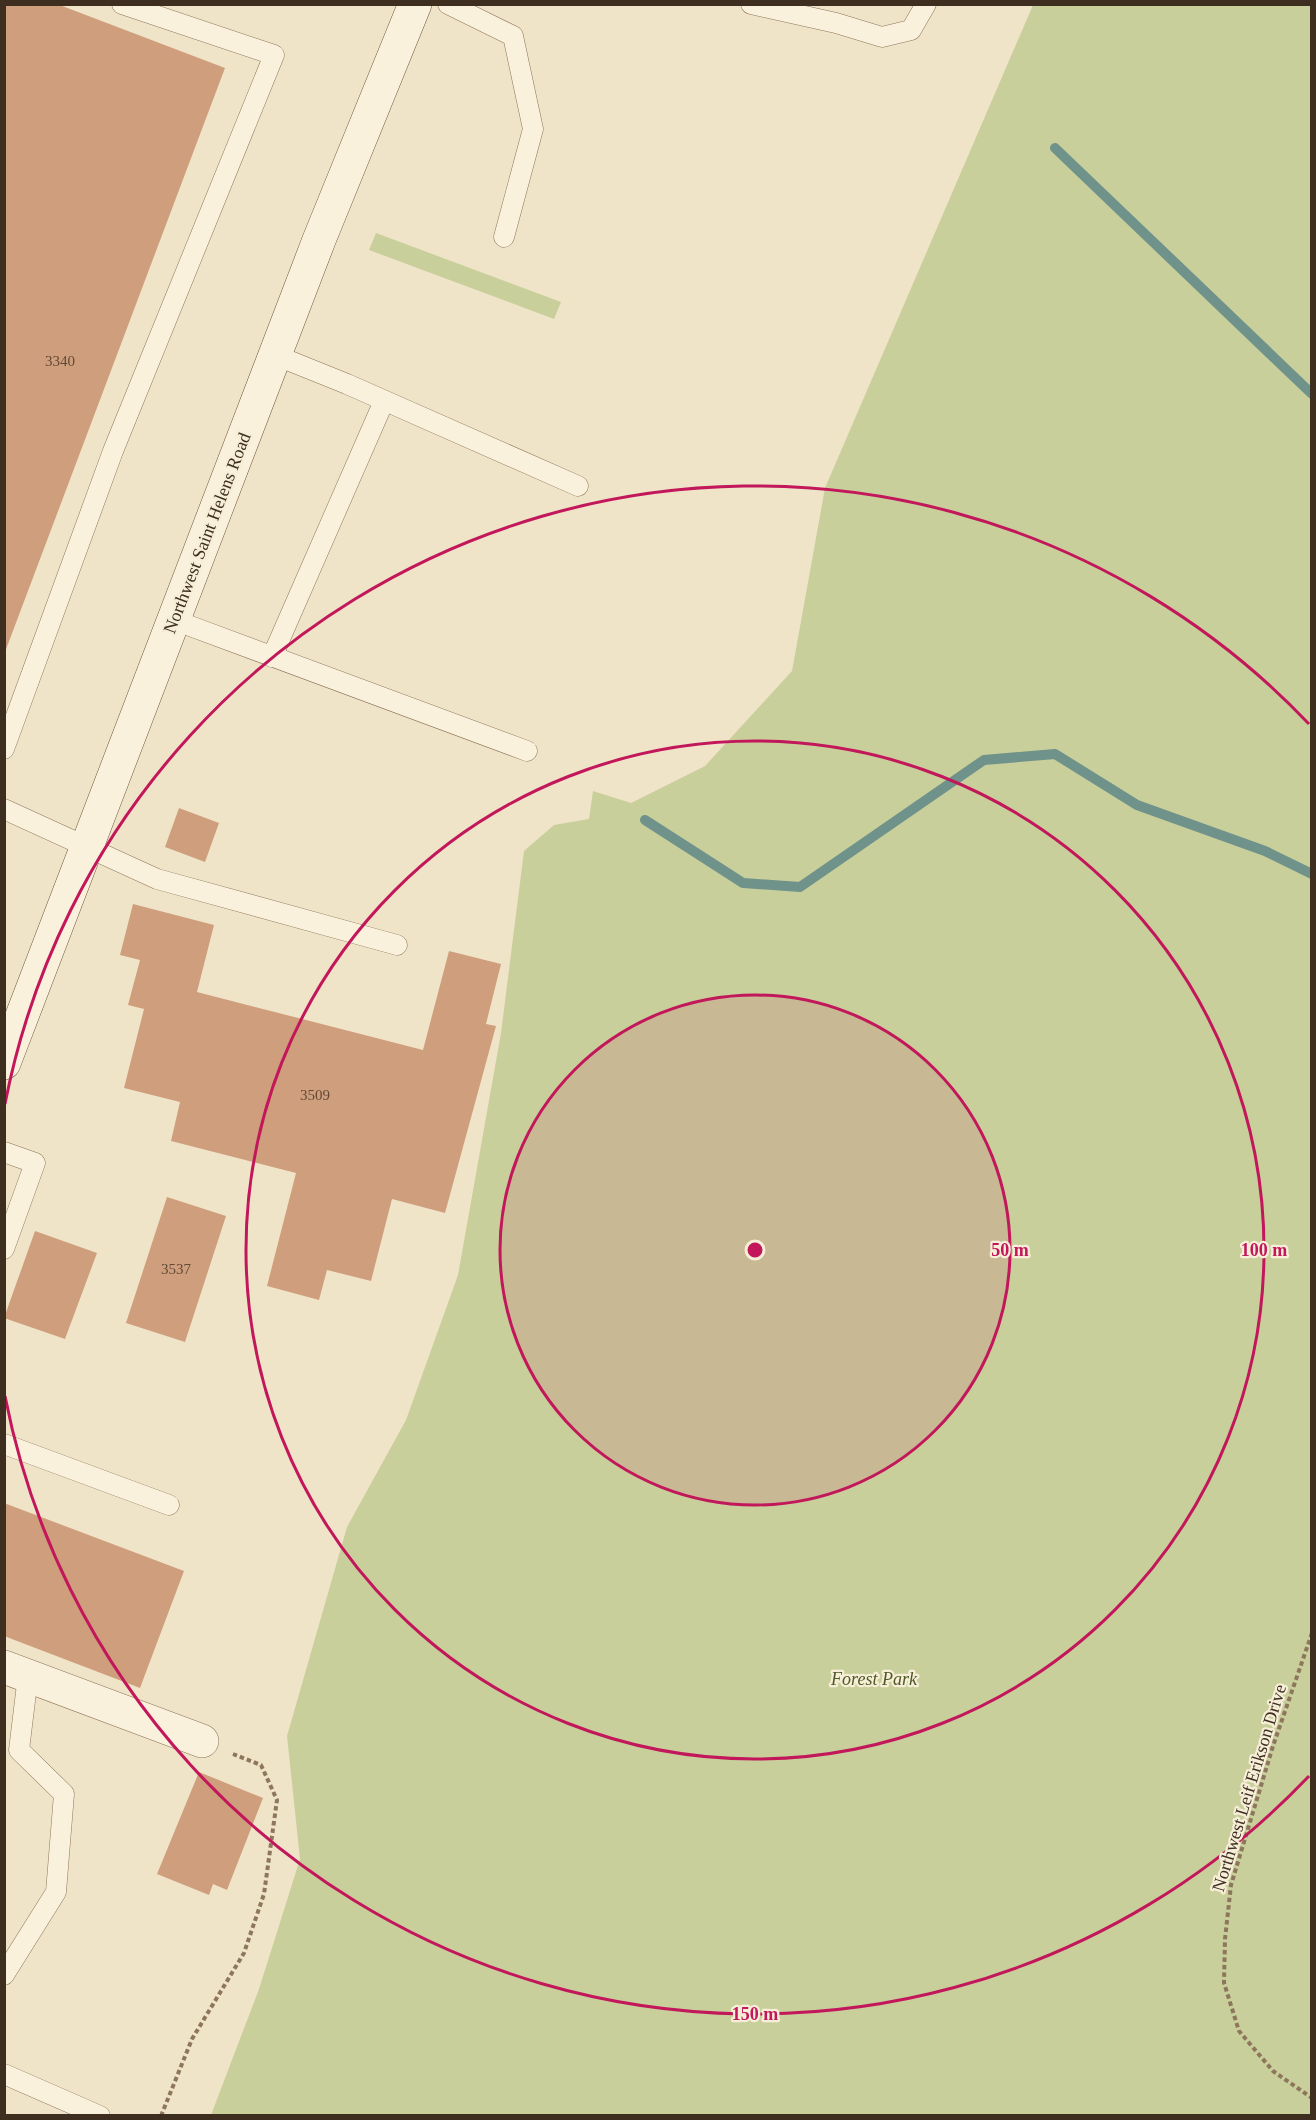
<svg xmlns="http://www.w3.org/2000/svg" width="1316" height="2120" font-family="Georgia,serif">
	<style>
		.green { fill: #c9cf9b }
		.lines { fill: none; stroke-linecap: round; stroke-linejoin: round }
		.stream { stroke: #6f938a; stroke-width: 10 }
		.building { fill: #cf9f7d }
		.service-casing { stroke: #8d765c; stroke-width: 21 }
		.minor-casing { stroke: #8d765c; stroke-width: 34 }
		.secondary-casing { stroke: #6f573f; stroke-width: 34 }
		.path { stroke: #8d765c; stroke-width: 4; stroke-dasharray: 4.5 3; stroke-linecap: butt }
		.service { stroke: #faf1dc; stroke-width: 20 }
		.minor { stroke: #faf1dc; stroke-width: 33 }
		.secondary { stroke: #faf1dc; stroke-width: 33 }
		.ring { fill: none; stroke: #c2185b; stroke-width: 3 }
		.labels { text-anchor: middle; stroke-width: 4.5; stroke-linejoin: round; paint-order: stroke }
		.number-label { font-size: 15px; fill: #624a37 }
		.street-label { font-size: 18px; fill: #3d2e20; stroke: #f7eed8 }
		.park-label { font-size: 18px; font-style: italic; fill: #4d5a26; stroke: #f7eed8 }
		.centre { fill: #c2185b; stroke: #f7eed8; stroke-width: 3 }
		.ring-label { font-size: 18px; text-anchor: middle; font-weight: bold; fill: #c2185b; stroke: #f7eed8; stroke-width: 4.5; stroke-linejoin: round; paint-order: stroke }
	</style>
	<rect width="100%" height="100%" fill="#f0e4c8"/>
	<path class="green" d="M1033 5H1311V2115H211L259 1989 300 1859 287 1736 347 1527 406 1420 458 1275 501 1033 524 851 554 825 589 819 593 791 631 803 705 766 792 671 825 488Z
		M376 233 561 302 554 319 369 250Z"/>
	<g class="lines">
		<path class="stream" d="M1055 148 1312 394
			M645 820 743 883 800 887 984 760 1055 754 1137 805 1265 851 1312 874"/>
	</g>
	<path class="building" d="M4 4H57L225 68 5 652Z
		M179 808 219 823 205 862 165 847Z
		M133 904 214 925 197 992 423 1050 449 951 501 964 486 1024 496 1026 445 1213 392 1199 371 1281 327 1270 319 1300 267 1286 296 1173 171 1141 180 1102 124 1088 144 1009 128 1005 140 960 120 955Z
		M167 1197 226 1216 185 1342 126 1323Z
		M35 1231 97 1253 65 1339 4 1318Z
		M4 1503 184 1571 140 1688 4 1636Z
		M199 1772 263 1798 227 1890 213 1884 209 1895 157 1874Z"/>
	<g class="lines">
		<g class="service-casing">
			<path id="service" d="M448 4 513 36 533 129 504 237
				M751 4 836 23 882 37 911 30 926 4
				M275 355 347 384 578 486
				M174 620 527 751
				M272 657 384 401
				M4 749 113 451 274 55 122 4
				M4 809 157 879 397 945
				M4 1152 35 1163 4 1249
				M4 1444 169 1505
				M4 1975 56 1892 64 1794 19 1750 28 1676
				M4 2074 100 2116"/>
		</g>
		<g class="minor-casing">
			<path id="minor" d="M4 1667 202 1741"/>
		</g>
		<g class="secondary-casing">
			<path id="secondary" d="M4 1063 319 240 415 4"/>
		</g>
		<path class="path" d="M1312 1633 1273 1746 1231 1885 1225 1939 1224 1983 1239 2031 1273 2071 1312 2098
			M161 2116 192 2039 244 1953 264 1894 277 1800 261 1765 233 1754"/>
		<use href="#service" class="service"/>
		<use href="#minor" class="minor"/>
		<use href="#secondary" class="secondary"/>
	</g>
	<circle cx="755" cy="1250" r="255" fill="#c2185b" fill-opacity=".12"/>
	<g class="ring">
		<circle cx="755" cy="1250" r="255"/>
		<circle cx="755" cy="1250" r="509"/>
		<path d="M1309 1776A764 764 0 0 1 5 1396M5 1104A764 764 0 0 1 1309 724"/>
	</g>
	<g class="labels">
		<g class="number-label">
			<text x="60" y="366">3340</text>
			<text x="315" y="1100">3509</text>
			<text x="176" y="1274">3537</text>
		</g>
		<g class="street-label">
			<text transform="translate(207 533) rotate(-69)" y="6">Northwest Saint Helens Road</text>
			<text transform="translate(1249 1788) rotate(-73)" y="6">Northwest Leif Erikson Drive</text>
		</g>
		<g class="park-label">
			<text x="874" y="1685">Forest Park</text>
		</g>
	</g>
	<circle cx="755" cy="1250" r="9" class="centre"/>
	<g class="ring-label">
		<text x="1010" y="1256">50 m</text>
		<text x="1264" y="1256">100 m</text>
		<text x="755" y="2020">150 m</text>
	</g>
	<rect width="1316" height="2120" fill="none" stroke="#3d2e20" stroke-width="12"/>
</svg>
